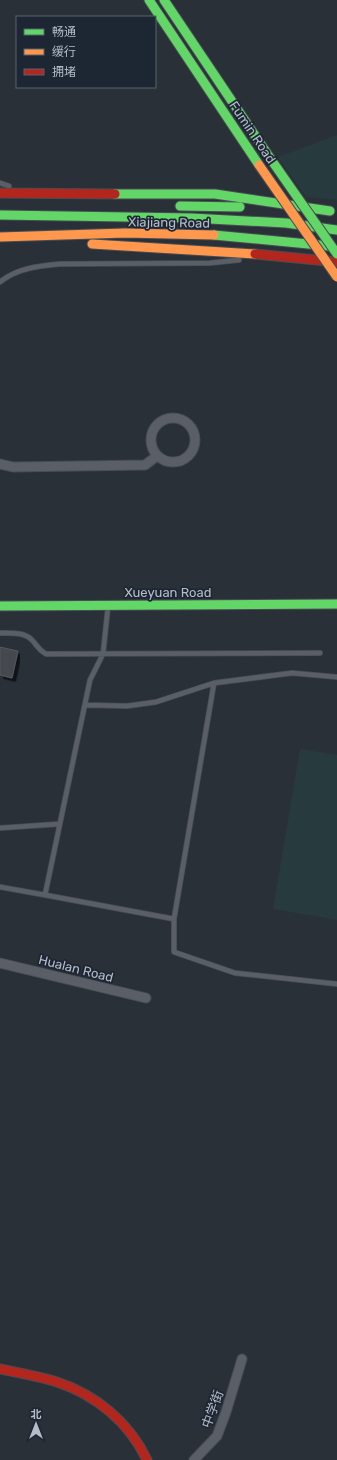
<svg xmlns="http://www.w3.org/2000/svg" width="337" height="1460" font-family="Rubik,'Noto Sans SC',sans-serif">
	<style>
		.green { fill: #273a3e }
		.building { fill: #444950; stroke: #52575f; filter: url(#shadow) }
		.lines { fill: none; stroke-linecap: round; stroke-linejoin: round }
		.lane-casing { stroke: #484c53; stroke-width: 6 }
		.street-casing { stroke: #484c53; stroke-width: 11 }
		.fast-casing { stroke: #484c53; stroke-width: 11 }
		.slow-casing { stroke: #484c53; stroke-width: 11 }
		.jam-casing { stroke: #484c53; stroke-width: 11 }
		.lane { stroke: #5a5e66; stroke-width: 4.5 }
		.street { stroke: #5a5e66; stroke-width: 9 }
		.fast { stroke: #63d668; stroke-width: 9 }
		.slow { stroke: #ff974d; stroke-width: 9 }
		.jam { stroke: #b3261e; stroke-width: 9 }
		.fast-bridge-casing { stroke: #484c53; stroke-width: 11; stroke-linecap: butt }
		.slow-bridge-casing { stroke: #484c53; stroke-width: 11; stroke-linecap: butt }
		.fast-bridge { stroke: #63d668; stroke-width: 9 }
		.slow-bridge { stroke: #ff974d; stroke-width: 9 }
		.labels { text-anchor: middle; stroke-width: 3.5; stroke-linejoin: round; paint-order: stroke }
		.street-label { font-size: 13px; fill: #b4bcc9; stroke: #1d2633 }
	</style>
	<defs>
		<filter id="shadow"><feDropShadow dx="3.5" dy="3.5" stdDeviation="0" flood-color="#0009"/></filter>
	</defs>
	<rect width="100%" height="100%" fill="#2a3038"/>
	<path class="green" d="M337 135V200L306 197 278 157Z
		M300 749 337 755V920L273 909Z"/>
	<path class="building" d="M0 647 18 651 12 678 0 675Z"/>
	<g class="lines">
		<g class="lane-casing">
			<path id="lane" d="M0 183 9 186
				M0 282C17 268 39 266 60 264L210 263 239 260
				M0 633C10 633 25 632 32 640 38 646 37 649 46 654L320 653
				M214 683 292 673 337 677
				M0 828 59 824
				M0 887 45 895 90 680 103 654 108 607
				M45 895 174 919 214 683 156 702 127 706 85 705
				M174 919V952L235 973 337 984"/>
		</g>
		<g class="street-casing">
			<path id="street" d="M151 440a22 22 0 1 1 44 0a22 22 0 1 1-44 0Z
				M0 464 13 467 145 465 157 456
				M0 963 146 998
				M194 1460 217 1436 226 1412 242 1359"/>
		</g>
		<g class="fast-casing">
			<path id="fast" d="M149 0 259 165
				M164 0 270 158
				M115 194H215L330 211
				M180 206 240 207
				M0 215 191 218 286 223 337 230
				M214 235 329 246
				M0 606 337 604"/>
		</g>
		<g class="slow-casing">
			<path id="slow" d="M0 237 125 233 214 235
				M92 244 255 254"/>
		</g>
		<g class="jam-casing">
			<path id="jam" d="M0 193 115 194
				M255 254 337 262
				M0 1369C19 1373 38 1376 57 1382 96 1395 129 1422 147 1460"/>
		</g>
		<use href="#lane" class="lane"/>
		<use href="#street" class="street"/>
		<use href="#fast" class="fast"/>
		<use href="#slow" class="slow"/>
		<use href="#jam" class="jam"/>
		<g class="fast-bridge-casing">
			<path id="fast-bridge" d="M270 158 337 254"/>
		</g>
		<g class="slow-bridge-casing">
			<path id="slow-bridge" d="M259 165 337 277"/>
		</g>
		<use href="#fast-bridge" class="fast-bridge"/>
		<use href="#slow-bridge" class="slow-bridge"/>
	</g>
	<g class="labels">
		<g class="street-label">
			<text transform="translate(253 132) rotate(56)" y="5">Fumin Road</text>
			<text transform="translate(169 222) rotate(1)" y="5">Xiajiang Road</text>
			<text x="168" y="597">Xueyuan Road</text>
			<text transform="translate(76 968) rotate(14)" y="5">Hualan Road</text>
			<text transform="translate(212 1409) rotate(-70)" y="5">中学街</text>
		</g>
	</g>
	<rect x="16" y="16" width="140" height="72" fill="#1d2633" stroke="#59626f"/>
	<rect x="24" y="29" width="20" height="6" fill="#63d668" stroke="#59626f"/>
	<text x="52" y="36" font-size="12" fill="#b4bcc9">畅通</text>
	<rect x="24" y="49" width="20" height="6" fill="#ff974d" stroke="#59626f"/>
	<text x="52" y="56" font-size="12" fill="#b4bcc9">缓行</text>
	<rect x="24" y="69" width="20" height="6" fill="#b3261e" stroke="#59626f"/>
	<text x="52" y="76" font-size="12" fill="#b4bcc9">拥堵</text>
	<g transform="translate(36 1424)" stroke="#1d2633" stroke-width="3" paint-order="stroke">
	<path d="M0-3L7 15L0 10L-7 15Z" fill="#b4bcc9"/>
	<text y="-6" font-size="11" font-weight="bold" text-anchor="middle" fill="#b4bcc9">北</text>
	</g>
</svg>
